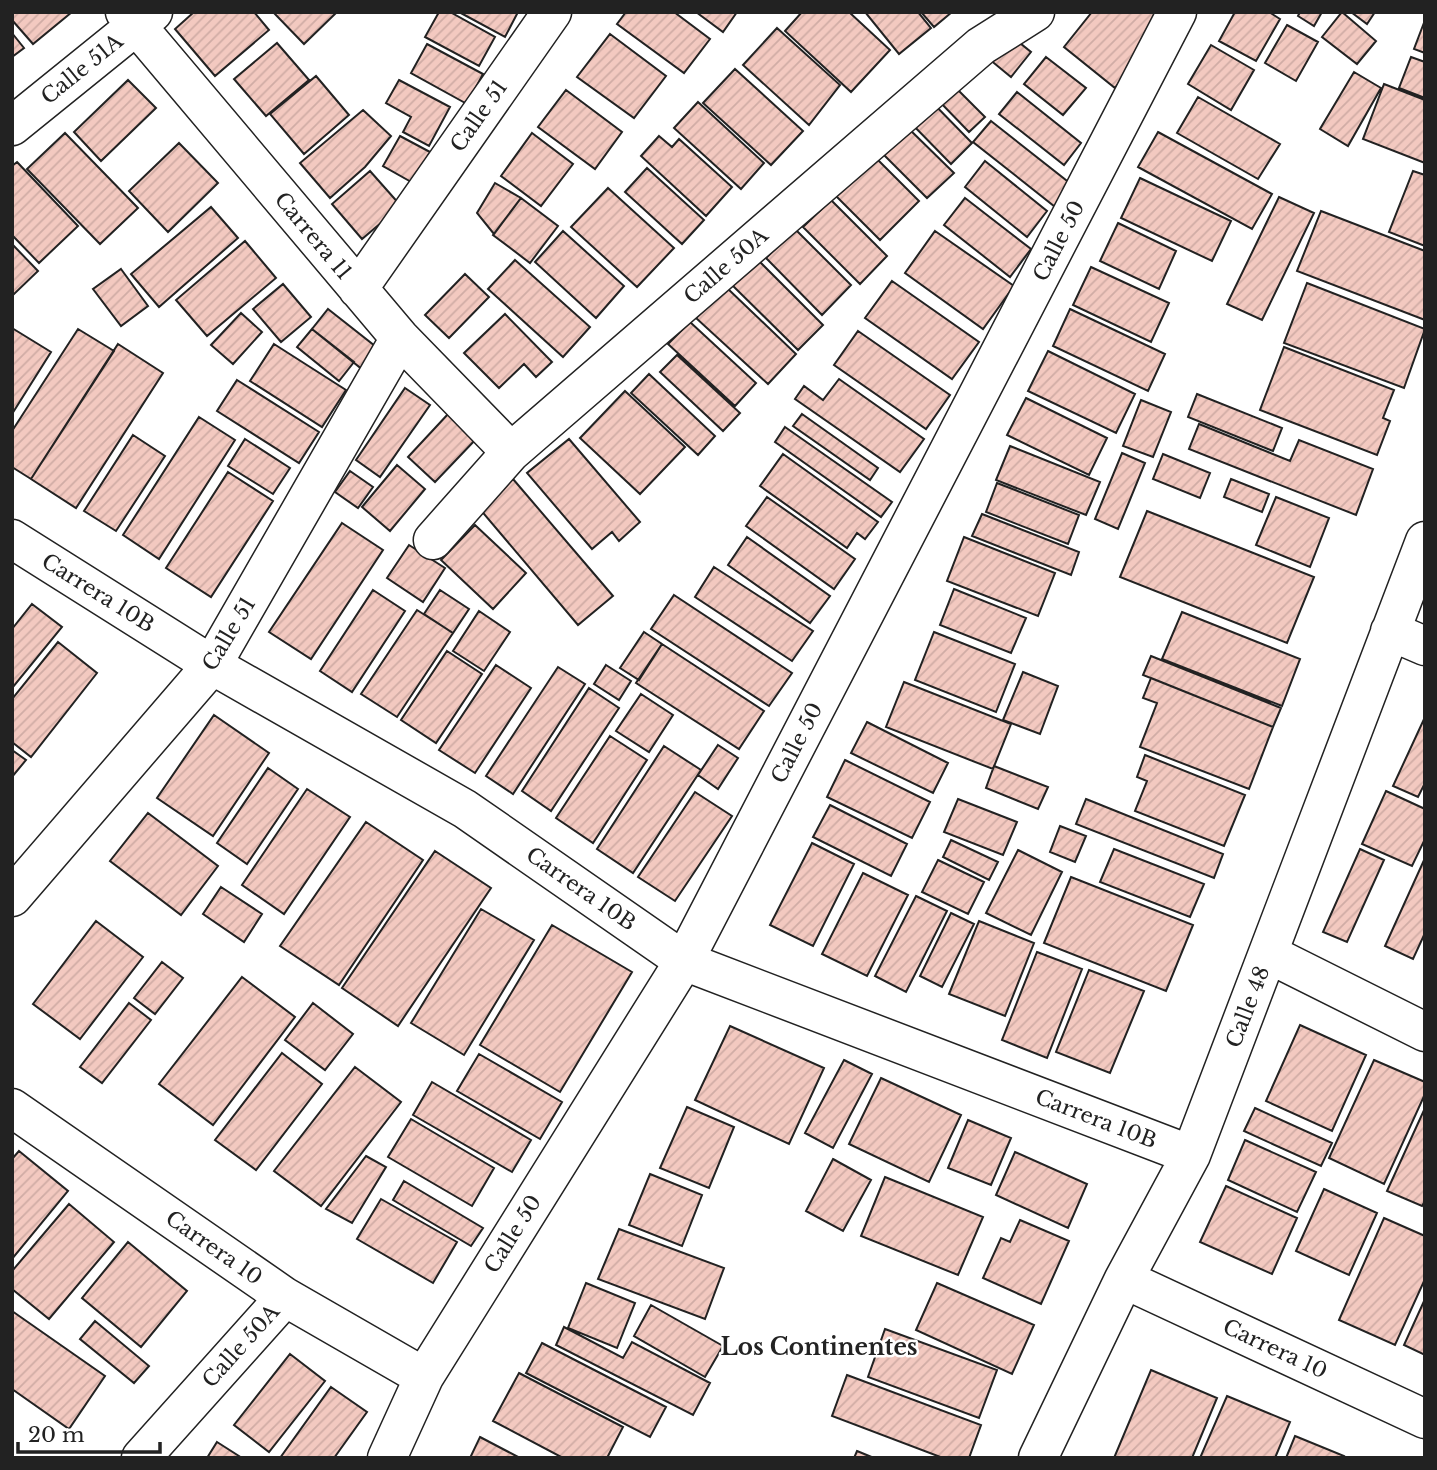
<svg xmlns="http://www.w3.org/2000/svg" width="1437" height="1470" font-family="'Libre Baskerville',serif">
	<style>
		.building { fill: url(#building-hatch); stroke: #222; stroke-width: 2 }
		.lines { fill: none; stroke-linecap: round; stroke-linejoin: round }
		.minor-casing { stroke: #222; stroke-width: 41 }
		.minor { stroke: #fff; stroke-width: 38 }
		.labels { text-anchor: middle; stroke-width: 5; stroke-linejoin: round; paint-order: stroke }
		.street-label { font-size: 21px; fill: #222; stroke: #fff }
		.neighbourhood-label { font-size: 23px; font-weight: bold; fill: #222; stroke: #fff }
	</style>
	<defs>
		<pattern id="building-hatch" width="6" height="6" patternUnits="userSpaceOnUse" patternTransform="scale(1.75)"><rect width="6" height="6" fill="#f3c9c0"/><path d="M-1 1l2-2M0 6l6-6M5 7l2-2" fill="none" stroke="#d0aca5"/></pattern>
	</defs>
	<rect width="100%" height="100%" fill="#fff"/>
	<path class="building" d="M12 12H72L33 44 12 20Z
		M194 12H254L269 30 215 76 175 29Z
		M273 12H337L304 44Z
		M439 12H450L495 37 479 66 425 37Z
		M459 12H518L505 37Z
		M626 12H674L710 39 684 73 617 24Z
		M696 12H737L723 32Z
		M802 12H849L890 50 851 92 785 31Z
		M865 12H918L931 28 899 54Z
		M921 12H952L934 27Z
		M1092 12H1159L1169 21 1115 88 1064 47Z
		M1235 12H1269L1280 19 1256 61 1219 41Z
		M1300 12H1322L1314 26 1298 16Z
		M1342 12 1376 41 1357 64 1322 37Z
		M1351 12H1375L1367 24Z
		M1425 20V53L1414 49Z
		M1287 25 1318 42 1296 81 1265 63Z
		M777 28 840 85 809 125 743 65Z
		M12 33 24 48 12 57Z
		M610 34 666 76 634 118 577 77Z
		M1010 35 1031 52 1011 77 989 59Z
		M277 43 309 80 266 116 234 79Z
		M427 44 483 74 467 104 411 73Z
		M1211 45 1254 70 1231 110 1188 84Z
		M1046 57 1086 88 1063 115 1024 84Z
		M1411 57 1425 62V98L1399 88Z
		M735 69 803 131 771 165 703 103Z
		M1354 72 1381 88 1348 146 1320 129Z
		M316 76 349 115 304 154 270 114Z
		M128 80 156 108 101 161 74 132Z
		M399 80 450 107 429 146 403 132 411 117 386 103Z
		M952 84 985 117 969 132 937 99Z
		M1384 84 1425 100V163L1363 139Z
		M566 90 622 132 595 169 538 127Z
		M1017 92 1081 143 1064 165 999 114Z
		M927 97 972 143 951 164 906 118Z
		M1198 97 1280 144 1258 179 1177 133Z
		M698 102 764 163 741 189 674 128Z
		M363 110 391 136 365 167 330 198 300 163Z
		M991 121 1076 188 1059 210 973 142Z
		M904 124 954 173 927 198 878 149Z
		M1158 132 1272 194 1252 229 1138 167Z
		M65 133 138 208 100 244 27 169Z
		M532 133 573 164 541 206 501 176Z
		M400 136 430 152 413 183 383 166Z
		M659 136 672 147 679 139 732 187 706 216 641 156Z
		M179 143 218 183 168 232 129 191Z
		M872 154 919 201 880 240 833 193Z
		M985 161 1047 211 1027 237 965 187Z
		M17 162 78 226 39 263 12 235V166Z
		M647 168 704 220 682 244 625 192Z
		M370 171 401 206 362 239 332 204Z
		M1413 171 1425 175V246L1389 232Z
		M1140 178 1231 221 1212 261 1121 218Z
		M495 183 521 198 494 234 477 213Z
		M608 188 674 248 637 287 571 227Z
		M1279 197 1314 213 1262 320 1227 304Z
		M521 198 558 226 530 263 493 235Z
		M965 198 1031 249 1010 277 944 225Z
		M831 200 887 256 860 284 803 227Z
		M211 207 238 238 159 307 131 274Z
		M1321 211 1425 251V320L1297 271Z
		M1118 223 1176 251 1159 289 1100 261Z
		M795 229 851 285 822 315 766 258Z
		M563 231 624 286 596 318 535 262Z
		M935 231 1014 286 983 329 905 273Z
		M245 241 276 278 207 336 176 300Z
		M12 244 38 271 12 296Z
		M754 256 823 325 798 350 729 282Z
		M515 260 590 327 563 357 488 289Z
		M1091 267 1169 303 1151 342 1073 305Z
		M121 269 148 306 121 326 93 289Z
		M465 274 489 297 449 338 425 315Z
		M892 281 979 342 952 379 865 318Z
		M1307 283 1425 329 1404 388 1284 343Z
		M283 284 311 317 281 342 253 309Z
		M726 287 796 354 768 384 696 318Z
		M328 309 380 350 363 370 312 329Z
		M1070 309 1165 354 1148 391 1053 346Z
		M241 313 262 332 233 364 211 345Z
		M505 314 552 362 536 377 524 364 499 388 464 353Z
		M690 322 756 383 735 406 668 344Z
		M12 328 51 352 12 414Z
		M78 329 114 351 31 479 12 467V431Z
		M312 329 354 362 339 381 297 347Z
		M858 331 950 395 926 429 834 365Z
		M118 344 163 373 76 508 31 479Z
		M274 344 346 390 322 427 250 381Z
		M1284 347 1394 390 1383 418 1390 421 1377 455 1260 410Z
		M1048 351 1135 394 1116 433 1028 391Z
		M677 355 740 413 723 431 660 372Z
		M649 374 715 436 698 455 631 393Z
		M839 379 924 439 900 472 795 399 804 386 823 400Z
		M237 380 319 432 299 463 217 411Z
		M405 388 430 405 380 477 356 460Z
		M625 391 685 447 640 494 580 438Z
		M1197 394 1282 428 1273 451 1188 417Z
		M1026 398 1107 438 1089 475 1007 435Z
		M1141 400 1171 412 1153 457 1123 446Z
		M449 413 477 438 435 482 408 457Z
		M802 414 878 468 870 480 793 426Z
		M199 417 235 440 159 559 123 535Z
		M1199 424 1290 461 1299 440 1373 469 1356 515 1189 449Z
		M785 427 892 502 881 517 775 442Z
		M133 435 165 456 116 531 84 511Z
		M245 439 290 468 273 494 228 466Z
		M569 439 640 522 619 541 612 532 592 549 527 473Z
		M1010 446 1100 482 1086 515 996 480Z
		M1122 453 1145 463 1118 529 1095 519Z
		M783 454 878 522 865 539 857 533 847 548 760 486Z
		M1163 454 1210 473 1200 498 1153 479Z
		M397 465 425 489 390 531 362 507Z
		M350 471 373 487 358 508 335 492Z
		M228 472 273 501 211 597 166 568Z
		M513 479 613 596 578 625 479 508Z
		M1231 479 1269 494 1262 512 1224 497Z
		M997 483 1079 515 1068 544 986 512Z
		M767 497 855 559 834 589 746 526Z
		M1276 497 1329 518 1310 567 1256 545Z
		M1147 511 1314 577 1287 643 1120 577Z
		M982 514 1079 552 1071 575 972 536Z
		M342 523 383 550 311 659 269 632Z
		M475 525 526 573 493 609 441 560Z
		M747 537 830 596 810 623 728 565Z
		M964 537 1055 573 1038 616 947 581Z
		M409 545 445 568 423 602 387 578Z
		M714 567 813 631 792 661 695 597Z
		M954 589 1026 618 1011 653 940 625Z
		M373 590 405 611 352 692 320 671Z
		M440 590 469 609 453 633 424 614Z
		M674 595 792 673 769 706 651 629Z
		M32 604 62 627 13 687 12 629Z
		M417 610 453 633 397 717 361 694Z
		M479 611 510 632 484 671 453 651Z
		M1182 612 1300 659 1282 706 1162 659Z
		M644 632 662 644 639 680 620 668Z
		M934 632 1015 664 996 712 915 680Z
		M58 642 97 673 31 757 12 742V699Z
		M662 644 764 711 739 749 636 683Z
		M447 651 482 674 436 743 401 720Z
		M1151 656 1281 708 1273 727 1143 675Z
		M496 665 531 688 475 773 439 750Z
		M606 665 631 681 619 700 594 684Z
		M558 667 585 684 513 794 486 776Z
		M1023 672 1058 686 1040 734 1003 720Z
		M1151 678 1273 727 1249 789 1140 747 1157 703 1143 698Z
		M904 682 1011 724 993 769 886 727Z
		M589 688 619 708 551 811 522 791Z
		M641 694 673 715 649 752 616 731Z
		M214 715 269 753 213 836 157 798Z
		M1425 717V783L1418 797 1393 786Z
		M867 722 948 763 933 793 851 753Z
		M610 736 647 760 593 843 556 818Z
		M718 745 738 758 718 789 698 775Z
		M664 746 701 770 633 873 597 849Z
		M12 750 26 760 12 777Z
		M1145 755 1245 795 1224 846 1135 811 1147 781 1137 777Z
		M845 760 930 802 912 838 827 797Z
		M994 766 1048 787 1038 809 986 788Z
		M268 768 298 789 247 864 217 843Z
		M307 789 350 817 284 914 242 885Z
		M1386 791 1425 809V839L1412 866 1362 844Z
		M695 792 732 816 675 901 638 877Z
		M958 799 1017 822 1003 855 944 832Z
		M1086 799 1223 854 1214 878 1076 824Z
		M830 805 907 844 891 876 813 837Z
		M148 813 218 866 181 915 110 861Z
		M366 822 423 860 339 985 280 946Z
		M1060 826 1086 836 1075 862 1050 852Z
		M951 840 998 862 989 880 943 857Z
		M812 843 854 864 813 946 770 925Z
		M1114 849 1204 884 1190 917 1100 882Z
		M1360 849 1384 860 1347 942 1323 932Z
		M1018 850 1062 872 1031 935 986 913Z
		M435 851 491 888 398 1026 342 988Z
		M1425 858V933L1413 959 1385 946Z
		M938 860 984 882 968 914 922 892Z
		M863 873 908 895 867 976 822 954Z
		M1071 877 1193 925 1166 991 1044 943Z
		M221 887 262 914 244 942 203 914Z
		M916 896 947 911 906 992 875 976Z
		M481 909 534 940 464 1055 411 1023Z
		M951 913 974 924 942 987 920 976Z
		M96 921 143 957 80 1039 33 1004Z
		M979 921 1034 943 1005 1016 949 994Z
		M552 925 632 972 560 1092 480 1045Z
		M1037 952 1082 969 1047 1058 1002 1040Z
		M162 962 183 978 155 1014 134 998Z
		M1089 970 1144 991 1110 1073 1056 1052Z
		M242 977 295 1017 213 1125 159 1084Z
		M129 1003 151 1020 102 1083 80 1067Z
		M313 1003 353 1034 325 1070 285 1040Z
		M1300 1025 1366 1055 1332 1131 1266 1101Z
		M730 1026 824 1068 789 1144 695 1100Z
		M282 1053 322 1084 256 1170 215 1140Z
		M479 1054 562 1102 540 1139 457 1091Z
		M844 1060 872 1074 833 1148 805 1133Z
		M1374 1060 1425 1082V1094L1384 1184 1329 1158Z
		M355 1067 401 1102 321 1206 274 1171Z
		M881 1078 961 1115 929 1182 849 1144Z
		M432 1082 531 1140 512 1172 413 1115Z
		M687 1107 734 1127 709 1188 660 1168Z
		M1255 1108 1332 1143 1321 1166 1244 1131Z
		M1425 1108V1201L1422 1206 1387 1191Z
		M411 1119 494 1168 472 1206 388 1157Z
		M968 1120 1011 1138 991 1185 948 1168Z
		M1245 1140 1316 1172 1297 1212 1228 1180Z
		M19 1151 68 1191 12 1259V1159Z
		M1015 1152 1087 1184 1068 1228 996 1195Z
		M366 1156 386 1167 352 1223 326 1209Z
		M833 1159 871 1180 843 1231 806 1211Z
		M650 1174 702 1195 682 1246 629 1225Z
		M885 1177 983 1217 958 1275 861 1236Z
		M404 1181 483 1228 471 1246 393 1200Z
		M1226 1186 1297 1218 1272 1274 1200 1242Z
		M1324 1189 1377 1213 1349 1275 1296 1251Z
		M381 1199 457 1242 433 1283 357 1239Z
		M69 1204 114 1242 49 1319 12 1289V1271Z
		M1384 1218 1425 1236V1279L1395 1345 1339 1320Z
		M1020 1220 1069 1241 1041 1304 983 1278 1001 1238 1010 1242Z
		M619 1229 724 1268 705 1319 598 1279Z
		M128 1242 187 1291 141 1347 82 1298Z
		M586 1283 635 1303 617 1348 568 1328Z
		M937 1283 1034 1325 1012 1374 916 1330Z
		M1425 1299V1355L1404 1345Z
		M651 1305 723 1346 705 1377 634 1336Z
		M12 1311 105 1376 69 1429 12 1389Z
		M95 1321 149 1366 134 1383 80 1339Z
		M564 1327 623 1358 632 1342 710 1383 693 1415 556 1345Z
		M885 1329 997 1370 979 1418 868 1377Z
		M542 1343 666 1407 650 1437 526 1373Z
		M290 1354 325 1381 269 1452 234 1425Z
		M1151 1370 1217 1398 1192 1458H1114Z
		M519 1373 623 1427 607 1458H563L493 1421Z
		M847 1375 981 1425 969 1458H943L832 1416Z
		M331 1387 367 1412 334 1458H280Z
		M1227 1396 1290 1422 1275 1458H1200Z
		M1295 1436 1344 1456 1343 1458H1286Z
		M480 1437 520 1458H470Z
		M217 1442 242 1458H207Z
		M857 1451 874 1458H854Z"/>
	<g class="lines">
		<g class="minor-casing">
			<path id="minor" d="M125 12 400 338 511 452
				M12 126 153 12
				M358 289 552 12
				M12 539 212 665 465 809 684 961 1191 1155
				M433 540 511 452 981 46 1035 12
				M1390 631 1425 646
				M12 897 212 665 400 338
				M1269 954 1425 1032
				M12 1108 285 1297 424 1377
				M1124 1279 1425 1419
				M141 1458 285 1297
				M387 1458 424 1377 684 961 1177 12
				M1038 1458 1124 1279 1191 1155 1425 541"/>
		</g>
		<use href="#minor" class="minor"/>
	</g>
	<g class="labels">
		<g class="street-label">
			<text transform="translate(82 69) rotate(-39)" y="7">Calle 51A</text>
			<text transform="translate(479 116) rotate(-55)" y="7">Calle 51</text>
			<text transform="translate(313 236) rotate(50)" y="7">Carrera 11</text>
			<text transform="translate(1059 241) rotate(-63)" y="7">Calle 50</text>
			<text transform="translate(726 266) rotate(-41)" y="7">Calle 50A</text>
			<text transform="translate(98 593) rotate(32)" y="7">Carrera 10B</text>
			<text transform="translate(229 634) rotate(-59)" y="7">Calle 51</text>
			<text transform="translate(797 743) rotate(-63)" y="7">Calle 50</text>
			<text transform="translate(581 889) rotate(35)" y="7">Carrera 10B</text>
			<text transform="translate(1248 1007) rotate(-69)" y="7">Calle 48</text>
			<text transform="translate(1096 1119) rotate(21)" y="7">Carrera 10B</text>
			<text transform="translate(513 1234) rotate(-58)" y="7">Calle 50</text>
			<text transform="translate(214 1248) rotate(35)" y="7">Carrera 10</text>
			<text transform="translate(241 1346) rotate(-48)" y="7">Calle 50A</text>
			<text transform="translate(1275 1349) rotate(25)" y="7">Carrera 10</text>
		</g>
		<g class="neighbourhood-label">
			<text x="819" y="1355">Los Continentes</text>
		</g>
	</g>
	<rect width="1437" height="1470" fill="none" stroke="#222222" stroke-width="28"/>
	<path d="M18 1442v10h142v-10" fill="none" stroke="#222222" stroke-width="3.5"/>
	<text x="28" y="1442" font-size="21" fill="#222222" stroke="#ffffff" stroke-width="5" paint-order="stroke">20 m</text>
</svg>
